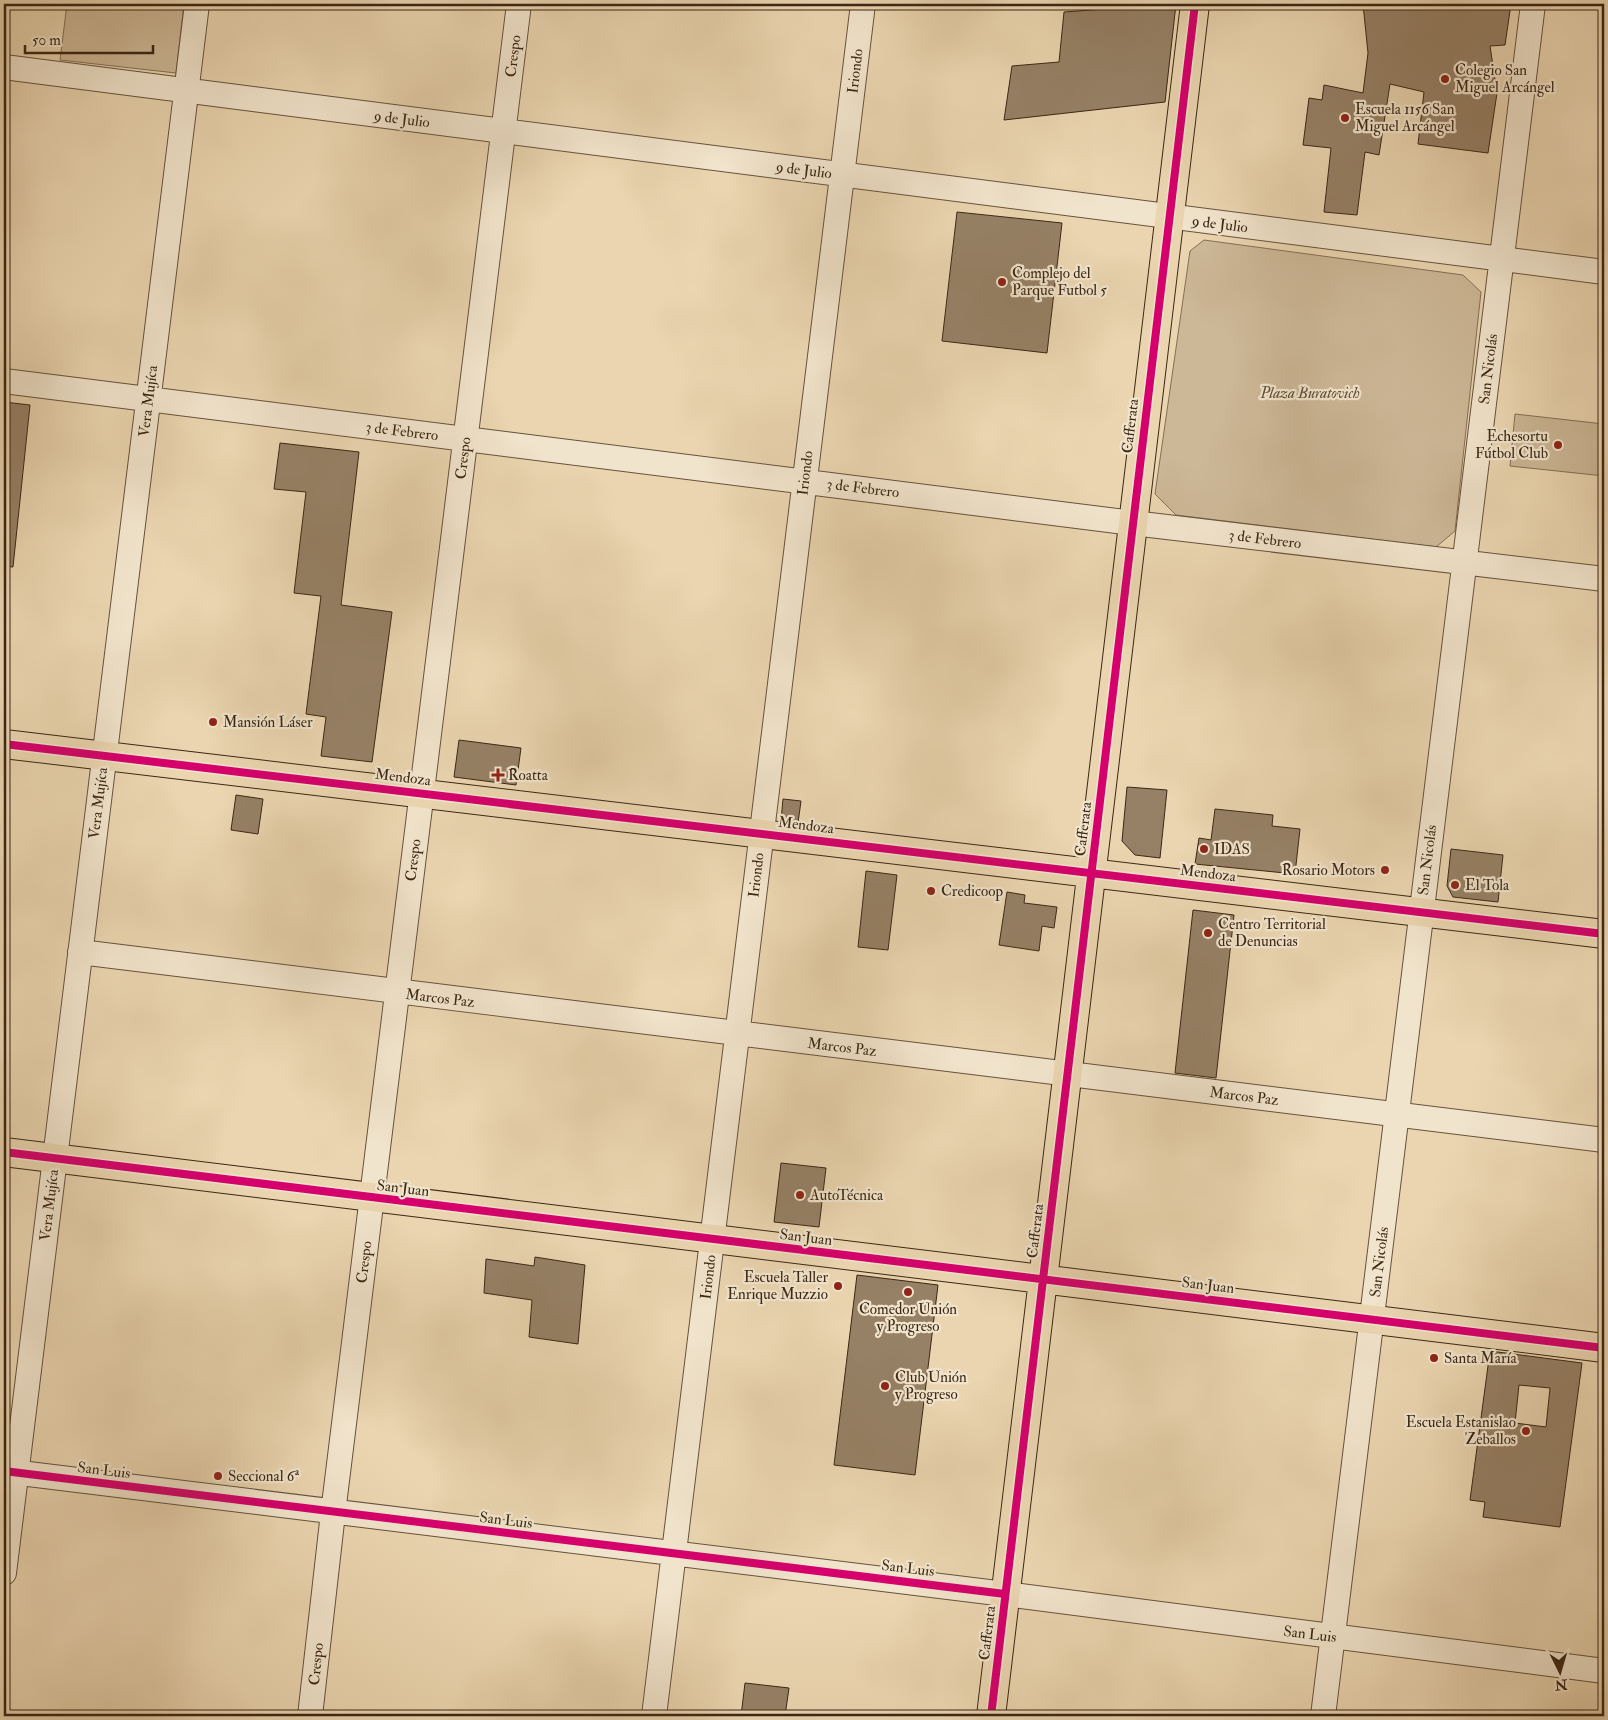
<svg xmlns="http://www.w3.org/2000/svg" width="1608" height="1720" font-family="'IM FELL Double Pica',serif">
	<style>
		.green { fill: #ccb796; stroke: #846f56 }
		.building { fill: #968166; stroke: #3b2715; fill-rule: evenodd }
		.lines { fill: none; stroke-linecap: round; stroke-linejoin: round }
		.minor-casing { stroke: #67523c; stroke-width: 26 }
		.major-casing { stroke: #3b2715; stroke-width: 30 }
		.minor { stroke: #f1e4cc; stroke-width: 24 }
		.major { stroke: #ead5b0; stroke-width: 28 }
		.cycleway-casing { stroke: #f1e4cc; stroke-width: 11 }
		.cycleway { stroke: #d6006c; stroke-width: 8 }
		.poi-dot { fill: #8f2418; stroke: #f1e4cc; stroke-width: 2 }
		.labels { text-anchor: middle; stroke-width: 4.5; stroke-linejoin: round; paint-order: stroke }
		.street-label { font-size: 15px; fill: #3b2715; stroke: #f1e4cc }
		.poi-label { font-size: 15px; fill: #3b2715; stroke: #f1e4cc; text-anchor: start }
		.park-label { font-size: 15px; font-style: italic; fill: #5f4b35; stroke: #f1e4cc }
	</style>
	<rect width="100%" height="100%" fill="#ead5b0"/>
	<filter id="stains"><feTurbulence type="fractalNoise" baseFrequency=".004" numOctaves="4"/><feColorMatrix values="0 0 0 0 .2 0 0 0 0 .09 0 0 0 0 .02 0 0 0 .5 -.17"/></filter>
	<radialGradient id="worn" r=".72"><stop offset=".6" stop-color="#630" stop-opacity="0"/><stop offset="1" stop-color="#630" stop-opacity=".3"/></radialGradient>
	<path class="green" d="M67 4H184L176 73 60 60Z
		M1204 240 1463 275 1481 292 1455 531 1436 547 1176 515 1155 494 1190 251Z
		M1515 414 1604 424V476L1510 466Z"/>
	<path class="building" d="M1176 4 1165 102 1004 120 1012 66 1059 62 1064 12Z
		M1363 4H1511L1505 45 1490 46 1497 93 1488 153 1418 144 1424 92 1390 84 1379 155 1365 152 1357 215 1324 212 1331 148 1303 145 1309 98 1322 100 1324 85 1363 93 1368 53Z
		M957 212 1062 223 1047 353 942 341Z
		M4 402 30 405 13 567 4 566Z
		M280 443 359 452 341 605 392 612 372 762 321 756 326 717 306 714 321 596 294 593 306 492 274 489Z
		M459 740 521 748 516 785 454 777Z
		M1127 787 1167 790 1160 858 1135 855 1122 841Z
		M236 795 263 799 258 834 231 830Z
		M783 799 801 801 798 823 781 821Z
		M1215 809 1273 815 1272 826 1300 829 1295 874 1195 864 1199 838 1211 840Z
		M1451 849 1503 855 1498 902 1453 897 1447 886Z
		M866 871 897 875 888 950 858 947Z
		M1007 892 1025 895 1024 903 1057 907 1054 928 1042 926 1039 951 999 945Z
		M1193 910 1234 915 1216 1078 1175 1073Z
		M781 1163 826 1168 819 1227 774 1222Z
		M535 1257 585 1265 578 1344 529 1337 532 1300 484 1293 486 1259 534 1266Z
		M857 1275 938 1285 915 1475 834 1465Z
		M1490 1351 1582 1363 1560 1527 1483 1517 1485 1502 1470 1500ZM1519 1385 1550 1388 1546 1427 1515 1423Z
		M745 1683 789 1688 785 1716H741Z"/>
	<g class="lines">
		<g class="minor-casing">
			<path id="minor" d="M4 67 1604 272
				M4 381 1133 523 1604 579
				M80 952 1604 1140
				M4 1471 1005 1594 1604 1671
				M4 1573 197 4
				M310 1716 333 1513 519 4
				M654 1716 863 4
				M1323 1716 1533 4"/>
		</g>
		<g class="major-casing">
			<path id="major" d="M4 744 1604 934
				M4 1152 1604 1348
				M991 1716 1195 4"/>
		</g>
		<use href="#minor" class="minor"/>
		<use href="#major" class="major"/>
		<g class="cycleway-casing">
			<path id="cycleway" d="M4 744 1604 934
				M4 1152 1604 1348
				M4 1471 1005 1594
				M991 1716 1195 4"/>
		</g>
		<use href="#cycleway" class="cycleway"/>
	</g>
	<g class="poi-dot">
		<circle cx="1445" cy="79" r="5"/>
		<circle cx="1345" cy="118" r="5"/>
		<circle cx="1002" cy="282" r="5"/>
		<circle cx="1558" cy="445" r="5"/>
		<circle cx="213" cy="722" r="5"/>
		<path d="M495.5 767.5h5v5h5v5h-5v5h-5v-5h-5v-5h5z"/>
		<circle cx="1204" cy="849" r="5"/>
		<circle cx="1385" cy="870" r="5"/>
		<circle cx="1455" cy="885" r="5"/>
		<circle cx="931" cy="891" r="5"/>
		<circle cx="1208" cy="933" r="5"/>
		<circle cx="800" cy="1195" r="5"/>
		<circle cx="838" cy="1286" r="5"/>
		<circle cx="908" cy="1292" r="5"/>
		<circle cx="1434" cy="1358" r="5"/>
		<circle cx="885" cy="1386" r="5"/>
		<circle cx="1526" cy="1431" r="5"/>
		<circle cx="218" cy="1476" r="5"/>
	</g>
	<g class="labels">
		<g class="street-label">
			<text transform="translate(513 56) rotate(-83)" y="5">Crespo</text>
			<text transform="translate(855 71) rotate(-83)" y="5">Iriondo</text>
			<text transform="translate(402 119) rotate(7)" y="5">9 de Julio</text>
			<text transform="translate(804 170) rotate(7)" y="5">9 de Julio</text>
			<text transform="translate(1220 224) rotate(7)" y="5">9 de Julio</text>
			<text transform="translate(1488 369) rotate(-83)" y="5">San Nicolás</text>
			<text transform="translate(148 401) rotate(-83)" y="5">Vera Mujíca</text>
			<text transform="translate(1130 426) rotate(-83)" y="5">Cafferata</text>
			<text transform="translate(402 431) rotate(7)" y="5">3 de Febrero</text>
			<text transform="translate(463 458) rotate(-83)" y="5">Crespo</text>
			<text transform="translate(805 473) rotate(-83)" y="5">Iriondo</text>
			<text transform="translate(863 488) rotate(7)" y="5">3 de Febrero</text>
			<text transform="translate(1265 539) rotate(7)" y="5">3 de Febrero</text>
			<text transform="translate(403 777) rotate(7)" y="5">Mendoza</text>
			<text transform="translate(98 803) rotate(-83)" y="5">Vera Mujíca</text>
			<text transform="translate(806 825) rotate(7)" y="5">Mendoza</text>
			<text transform="translate(1083 829) rotate(-83)" y="5">Cafferata</text>
			<text transform="translate(413 860) rotate(-83)" y="5">Crespo</text>
			<text transform="translate(1427 860) rotate(-83)" y="5">San Nicolás</text>
			<text transform="translate(1208 873) rotate(7)" y="5">Mendoza</text>
			<text transform="translate(756 875) rotate(-83)" y="5">Iriondo</text>
			<text transform="translate(440 998) rotate(7)" y="5">Marcos Paz</text>
			<text transform="translate(842 1047) rotate(7)" y="5">Marcos Paz</text>
			<text transform="translate(1244 1096) rotate(7)" y="5">Marcos Paz</text>
			<text transform="translate(403 1188) rotate(7)" y="5">San Juan</text>
			<text transform="translate(49 1205) rotate(-83)" y="5">Vera Mujíca</text>
			<text transform="translate(1035 1231) rotate(-83)" y="5">Cafferata</text>
			<text transform="translate(806 1237) rotate(7)" y="5">San Juan</text>
			<text transform="translate(364 1262) rotate(-83)" y="5">Crespo</text>
			<text transform="translate(1379 1262) rotate(-83)" y="5">San Nicolás</text>
			<text transform="translate(708 1277) rotate(-83)" y="5">Iriondo</text>
			<text transform="translate(1208 1285) rotate(7)" y="5">San Juan</text>
			<text transform="translate(104 1470) rotate(7)" y="5">San Luis</text>
			<text transform="translate(506 1520) rotate(7)" y="5">San Luis</text>
			<text transform="translate(908 1568) rotate(7)" y="5">San Luis</text>
			<text transform="translate(987 1633) rotate(-83)" y="5">Cafferata</text>
			<text transform="translate(1310 1634) rotate(7)" y="5">San Luis</text>
			<text transform="translate(316 1664) rotate(-84)" y="5">Crespo</text>
		</g>
		<g class="poi-label">
			<text x="1455" y="75">Colegio San<tspan x="1455" dy="17">Miguel Arcángel</tspan></text>
			<text x="1355" y="114">Escuela 1156 San<tspan x="1355" dy="17">Miguel Arcángel</tspan></text>
			<text x="1012" y="278">Complejo del<tspan x="1012" dy="17">Parque Futbol 5</tspan></text>
			<text x="1548" y="441" text-anchor="end">Echesortu<tspan x="1548" dy="17">Fútbol Club</tspan></text>
			<text x="223" y="727">Mansión Láser</text>
			<text x="508" y="780">Roatta</text>
			<text x="1214" y="854">IDAS</text>
			<text x="1375" y="875" text-anchor="end">Rosario Motors</text>
			<text x="1465" y="890">El Tola</text>
			<text x="941" y="896">Credicoop</text>
			<text x="1218" y="929">Centro Territorial<tspan x="1218" dy="17">de Denuncias</tspan></text>
			<text x="810" y="1200">AutoTécnica</text>
			<text x="828" y="1282" text-anchor="end">Escuela Taller<tspan x="828" dy="17">Enrique Muzzio</tspan></text>
			<text x="908" y="1314" text-anchor="middle">Comedor Unión<tspan x="908" dy="17">y Progreso</tspan></text>
			<text x="1444" y="1363">Santa María</text>
			<text x="895" y="1382">Club Unión<tspan x="895" dy="17">y Progreso</tspan></text>
			<text x="1516" y="1427" text-anchor="end">Escuela Estanislao<tspan x="1516" dy="17">Zeballos</tspan></text>
			<text x="228" y="1481">Seccional 6ª</text>
		</g>
		<g class="park-label">
			<text x="1310" y="398">Plaza Buratovich</text>
		</g>
	</g>
	<rect width="1608" height="1720" fill="none" stroke="#ead5b0" stroke-width="20"/>
	<rect x="5" y="5" width="1598" height="1710" fill="none" stroke="#3b2715" stroke-width="2.5"/>
	<rect x="10" y="10" width="1588" height="1700" fill="none" stroke="#3b2715"/>
	<g transform="translate(1560 1672) rotate(175)" stroke="#f1e4cc" stroke-width="4" paint-order="stroke">
	<path d="M0-4L9 19L0 12L-9 19Z" fill="#3b2715"/>
	<text y="-8" font-size="14" font-weight="bold" text-anchor="middle" fill="#3b2715">N</text>
	</g>
	<path d="M25 45v8h128v-8" fill="none" stroke="#3b2715" stroke-width="2.5"/>
	<text x="32" y="45" font-size="15" fill="#3b2715" stroke="#f1e4cc" stroke-width="4" paint-order="stroke">50 m</text>
	<rect width="100%" height="100%" filter="url(#stains)"/>
	<rect width="100%" height="100%" fill="url(#worn)"/>
</svg>
